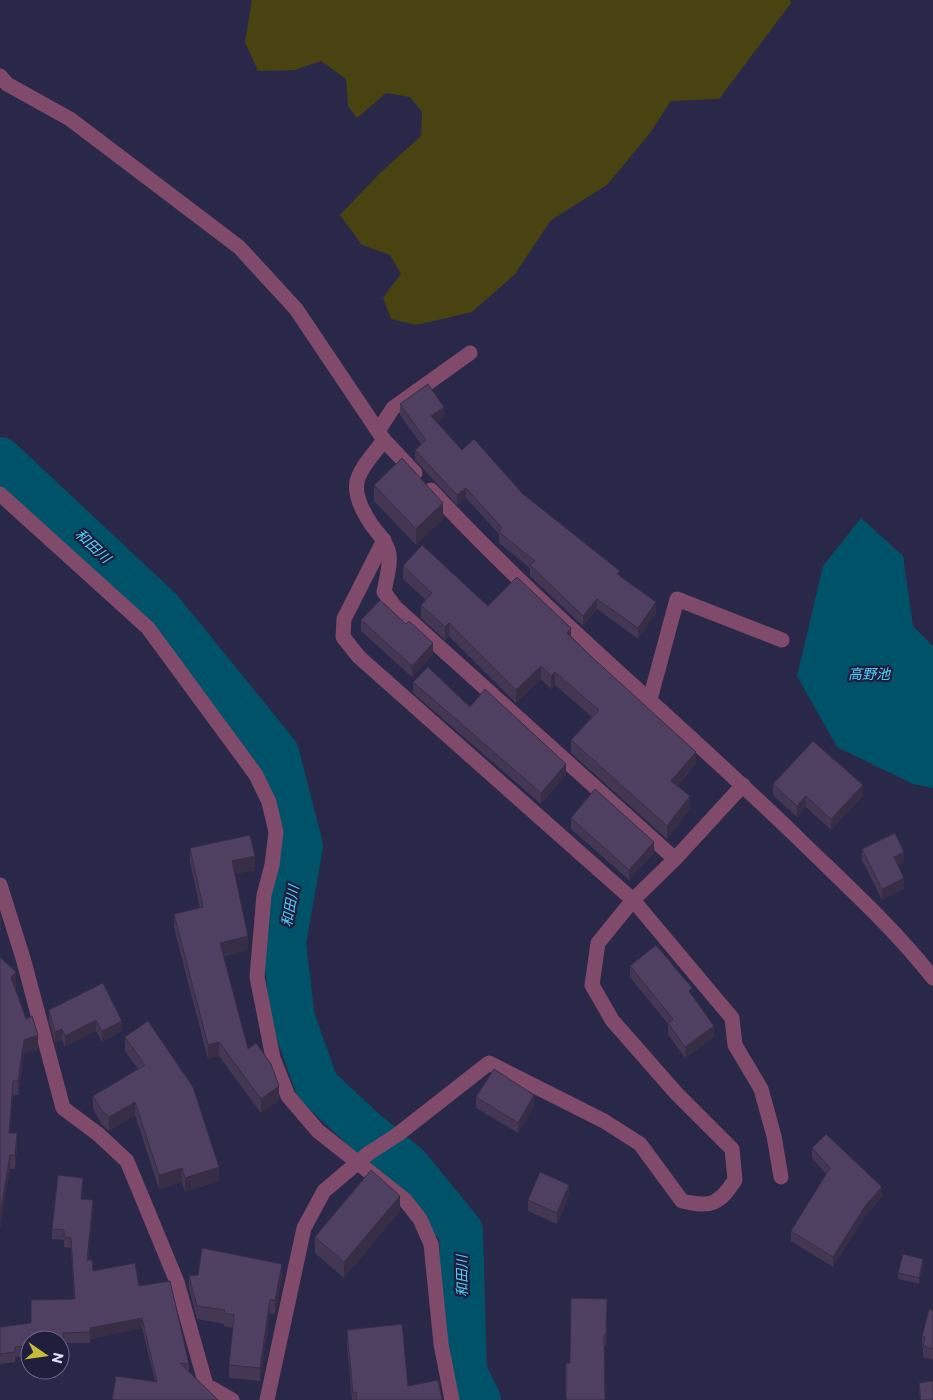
<svg xmlns="http://www.w3.org/2000/svg" width="933" height="1400" font-family="Commissioner,'Noto Sans JP',sans-serif">
	<style>
		.green { fill: #484310 }
		.water { fill: #005268 }
		.lines { fill: none; stroke-linecap: round; stroke-linejoin: round }
		.river { stroke: #005268; stroke-width: 44 }
		.street { stroke: #804a6b; stroke-width: 15 }
		.wall { fill: #443754 }
		.shaded-wall { fill: #372d45 }
		.building { fill: #4f4062; stroke: #372d45 }
		.labels { text-anchor: middle; stroke-width: 4.5; stroke-linejoin: round; paint-order: stroke }
		.water-label { font-size: 14px; font-style: italic; fill: #50d1fc; stroke: #201e3d }
	</style>
	<rect width="100%" height="100%" fill="#292848"/>
	<path class="green" d="M252 0H790L791 3 719 99 671 101 650 133 607 185 551 220 515 274 472 312 416 325 391 319 383 298 401 274 390 255 362 245 340 215 379 174 421 136 422 112 410 97 386 93 357 118 348 106 346 79 321 61 295 70 258 71 245 42Z"/>
	<path class="water" d="M861 518 903 556 913 626 933 646V788L913 784 837 747 797 676 823 566Z"/>
	<g class="lines">
		<path class="river" d="M0 459 161 610 277 753 301 846 284 943 293 1019 317 1086 364 1130 407 1165 461 1231 465 1372 479 1400"/>
		<path class="street" d="M0 76 7 84 70 119 239 247 296 309 384 440 415 473
			M378 431 393 408 470 353
			M384 440C358 474 344 483 371 524 377 533 385 539 388 550 392 561 386 580 384 592L395 607 675 859
			M431 490C547 615 680 723 802 842 847 886 894 928 933 978
			M0 494 148 628 256 775 269 802 276 832 272 865 264 895 257 977 273 1058 288 1096 318 1131 405 1200 420 1219 431 1244 441 1344 452 1400
			M384 540 344 619 343 637 359 657 633 900 732 1018 735 1045 761 1089 774 1136 781 1177
			M649 703 677 599 782 640
			M0 885 23 958 63 1108 98 1134 127 1161 177 1282 206 1385 232 1400
			M267 1400 304 1228 324 1191 369 1153 397 1135 489 1063 604 1121 640 1144 682 1201C712 1208 719 1204 735 1180L732 1149 676 1093 612 1020 592 985 598 943 633 900 675 859 743 785"/>
	</g>
	<path class="wall" d="M400 404 444 417 437 423 462 450 523 494 620 576 656 613 638 639 597 609 583 626 530 576V568L499 543V534L466 498 457 505 415 460V450L421 444 400 415Z
		M374 485 443 519 416 545 374 501Z
		M403 566 488 606 571 636 696 764 678 786 690 809 667 839 571 753V740L592 717 555 685 551 689 541 679 516 703 449 636 445 640 421 618V605L426 600 403 579Z
		M361 620 406 624 433 654 412 677 361 631Z
		M413 682 470 707 566 775 541 804 413 693Z
		M773 784 863 796 831 830 806 807 797 817 773 795Z
		M571 818 654 853 629 880 571 829Z
		M190 848 255 870 235 874 248 950 223 956 248 1049 279 1100 261 1113 219 1056 208 1059 174 928V914L200 908 190 862Z
		M862 849 904 863 898 866 904 889 882 900 862 860Z
		M0 957 16 986 15 987 38 1049 24 1054 18 1095H13L10 1133 17 1147 15 1169H10L0 1229Z
		M630 966 692 995 714 1037 685 1058 668 1034V1024L630 977Z
		M103 983 122 1031 102 1042 96 1031 65 1047 62 1040 55 1043 49 1021V1010Z
		M148 1021 219 1181 185 1192 182 1182 159 1189 135 1115 109 1131 102 1125 93 1109V1096L138 1069 125 1051V1037Z
		M476 1097 534 1106 518 1133 476 1108Z
		M812 1148 882 1197 865 1216 833 1267 791 1241V1231L826 1174 812 1158Z
		M83 1188 82 1199 93 1211 88 1260 93 1271 139 1286 189 1364V1372L218 1400 155 1381 142 1328 90 1339V1343H63L64 1356H60V1340H30V1357H15V1362L0 1364V1327L31 1323 74 1299 71 1248 64 1247V1240L52 1239V1229Z
		M569 1196 557 1224 528 1211V1200Z
		M400 1211 344 1278 315 1253V1237Z
		M923 1264 919 1284 898 1279V1273Z
		M189 1276 282 1277 275 1314 270 1313 260 1381 229 1378V1365L233 1328 224 1326V1324L197 1319 189 1289Z
		M607 1299 606 1346H604L605 1400 570 1363Z
		M933 1310V1360L923 1357V1348L922 1347V1337Z
		M347 1330 408 1386 442 1400H352L347 1345Z
		M919 1383 933 1400H920Z"/>
	<path class="shaded-wall" d="M444 407V417L431 427V416Z
		M466 488V498L457 505V495Z
		M443 503V519L416 545V529Z
		M597 599V609L583 626V616Z
		M656 602V613L638 639V628Z
		M449 623V636L445 640V627Z
		M571 628V641L567 633Z
		M433 643V654L412 677V666Z
		M541 666V679L516 703V690Z
		M555 672V685L551 689V676Z
		M696 752V764L671 794V781Z
		M566 764V775L541 804V793Z
		M863 785V796L831 830V819Z
		M690 796V809L667 839V826Z
		M806 796V807L797 817V806Z
		M654 842V853L629 880V870Z
		M904 852V863L894 868V857Z
		M255 856V870L232 875V861Z
		M904 878V889L882 900V889Z
		M1 916V930L0 932V918Z
		M248 936V950L220 956V943Z
		M16 972V986L11 991V977Z
		M96 1020V1031L65 1047V1036Z
		M122 1021V1031L102 1042V1031Z
		M714 1026V1037L685 1058V1047Z
		M62 1029V1040L55 1043V1032Z
		M38 1035V1049L24 1054 18 1095V1081L24 1040Z
		M219 1042V1056L208 1059V1045Z
		M13 1081V1095L9 1147V1133Z
		M279 1086V1100L261 1113V1099Z
		M534 1095V1106L518 1133V1123Z
		M135 1102V1115L109 1131V1117Z
		M17 1133V1147L15 1169V1155Z
		M10 1155V1169L0 1229V1215Z
		M219 1167V1181L185 1192V1178Z
		M182 1168V1182L159 1189V1175Z
		M83 1178V1188L81 1209V1199Z
		M569 1185V1196L557 1224V1213Z
		M882 1187V1197L865 1216 833 1267V1257L865 1206Z
		M400 1196V1211L344 1278V1262Z
		M93 1200V1211L87 1270V1260Z
		M923 1259V1264L919 1284V1278Z
		M282 1264V1277L275 1314V1301Z
		M270 1299V1313L260 1381V1368Z
		M142 1318V1328L90 1339V1328Z"/>
	<path class="building" d="M428 384 444 407 431 416 462 450 474 439 523 494 620 571 617 574 656 602 638 628 597 599 583 616 530 565 535 561 499 532 502 528 466 488 457 495 415 450 426 440 400 404Z
		M402 458 443 503 416 529 374 485Z
		M422 545 488 606 517 577 571 628 567 633 594 659 696 752 671 781 690 796 667 826 571 740 599 710 555 672 551 676 541 666 516 690 449 623 445 627 421 605 432 593 403 566Z
		M380 600 406 624 409 621 433 643 412 666 361 620Z
		M428 667 470 707 485 689 566 764 541 793 413 682Z
		M813 741 863 785 831 819 806 796 797 806 773 784Z
		M595 789 654 842 629 870 571 818Z
		M895 833 904 852 894 857 904 878 882 889 862 849Z
		M250 835 255 856 232 861 248 936 220 943 248 1049 256 1043 271 1064 279 1086 261 1099 219 1042 208 1045 174 914 203 907 190 848Z
		M656 945 692 988 689 991 714 1026 685 1047 668 1023 673 1019 630 966Z
		M0 957 16 972 11 977 26 1019 32 1016 38 1035 24 1040 18 1081H13L9 1133H17L15 1155H10L0 1215Z
		M103 983 122 1021 102 1031 96 1020 65 1036 62 1029 55 1032 49 1010Z
		M148 1021 193 1087 219 1167 185 1178 182 1168 159 1175 135 1102 109 1117 102 1111 93 1096 145 1065 125 1037Z
		M494 1069 534 1095 518 1123 476 1097Z
		M826 1134 882 1187 865 1206 833 1257 791 1231 830 1168 812 1148Z
		M371 1170 400 1196 344 1262 315 1237Z
		M540 1172 569 1185 557 1213 528 1200Z
		M58 1175 83 1178 81 1199 93 1200 87 1260H92L93 1271 135 1263 139 1286 170 1281 189 1364 180 1363 218 1400H112L116 1376 157 1382 142 1318 90 1328V1332L63 1333 64 1346H60V1340H30V1346L15 1347V1352L0 1354V1327L31 1323V1300L75 1299 71 1238 64 1237V1230L52 1229Z
		M202 1248 282 1264 275 1301 270 1299 260 1368 229 1365 234 1315 224 1313 225 1310 197 1306 189 1276 198 1275Z
		M903 1254 923 1259 919 1278 898 1273Z
		M571 1298 607 1299 606 1335H604L605 1400H566V1363H570Z
		M929 1309 933 1310V1349L923 1346 925 1337H922Z
		M402 1324 408 1386 438 1380 442 1400H357L356 1392 353 1393 347 1330Z
		M933 1381V1400H921L919 1383Z"/>
	<g class="labels">
		<g class="water-label">
			<text transform="translate(93 546) rotate(43)" y="5">和田川</text>
			<text x="869" y="679">高野池</text>
			<text transform="translate(290 906) rotate(-80)" y="5">和田川</text>
			<text transform="translate(462 1276) rotate(-91)" y="5">和田川</text>
		</g>
	</g>
	<g transform="translate(45 1355) rotate(103)"><circle r="24" fill="#201e3d" stroke="#6c6b86"/>
	<path d="M0-4L9 19L0 12L-9 19Z" fill="#c7bb3b"/>
	<text y="-8" font-size="14" font-weight="bold" text-anchor="middle" fill="#dedff4">N</text>
	</g>
</svg>
